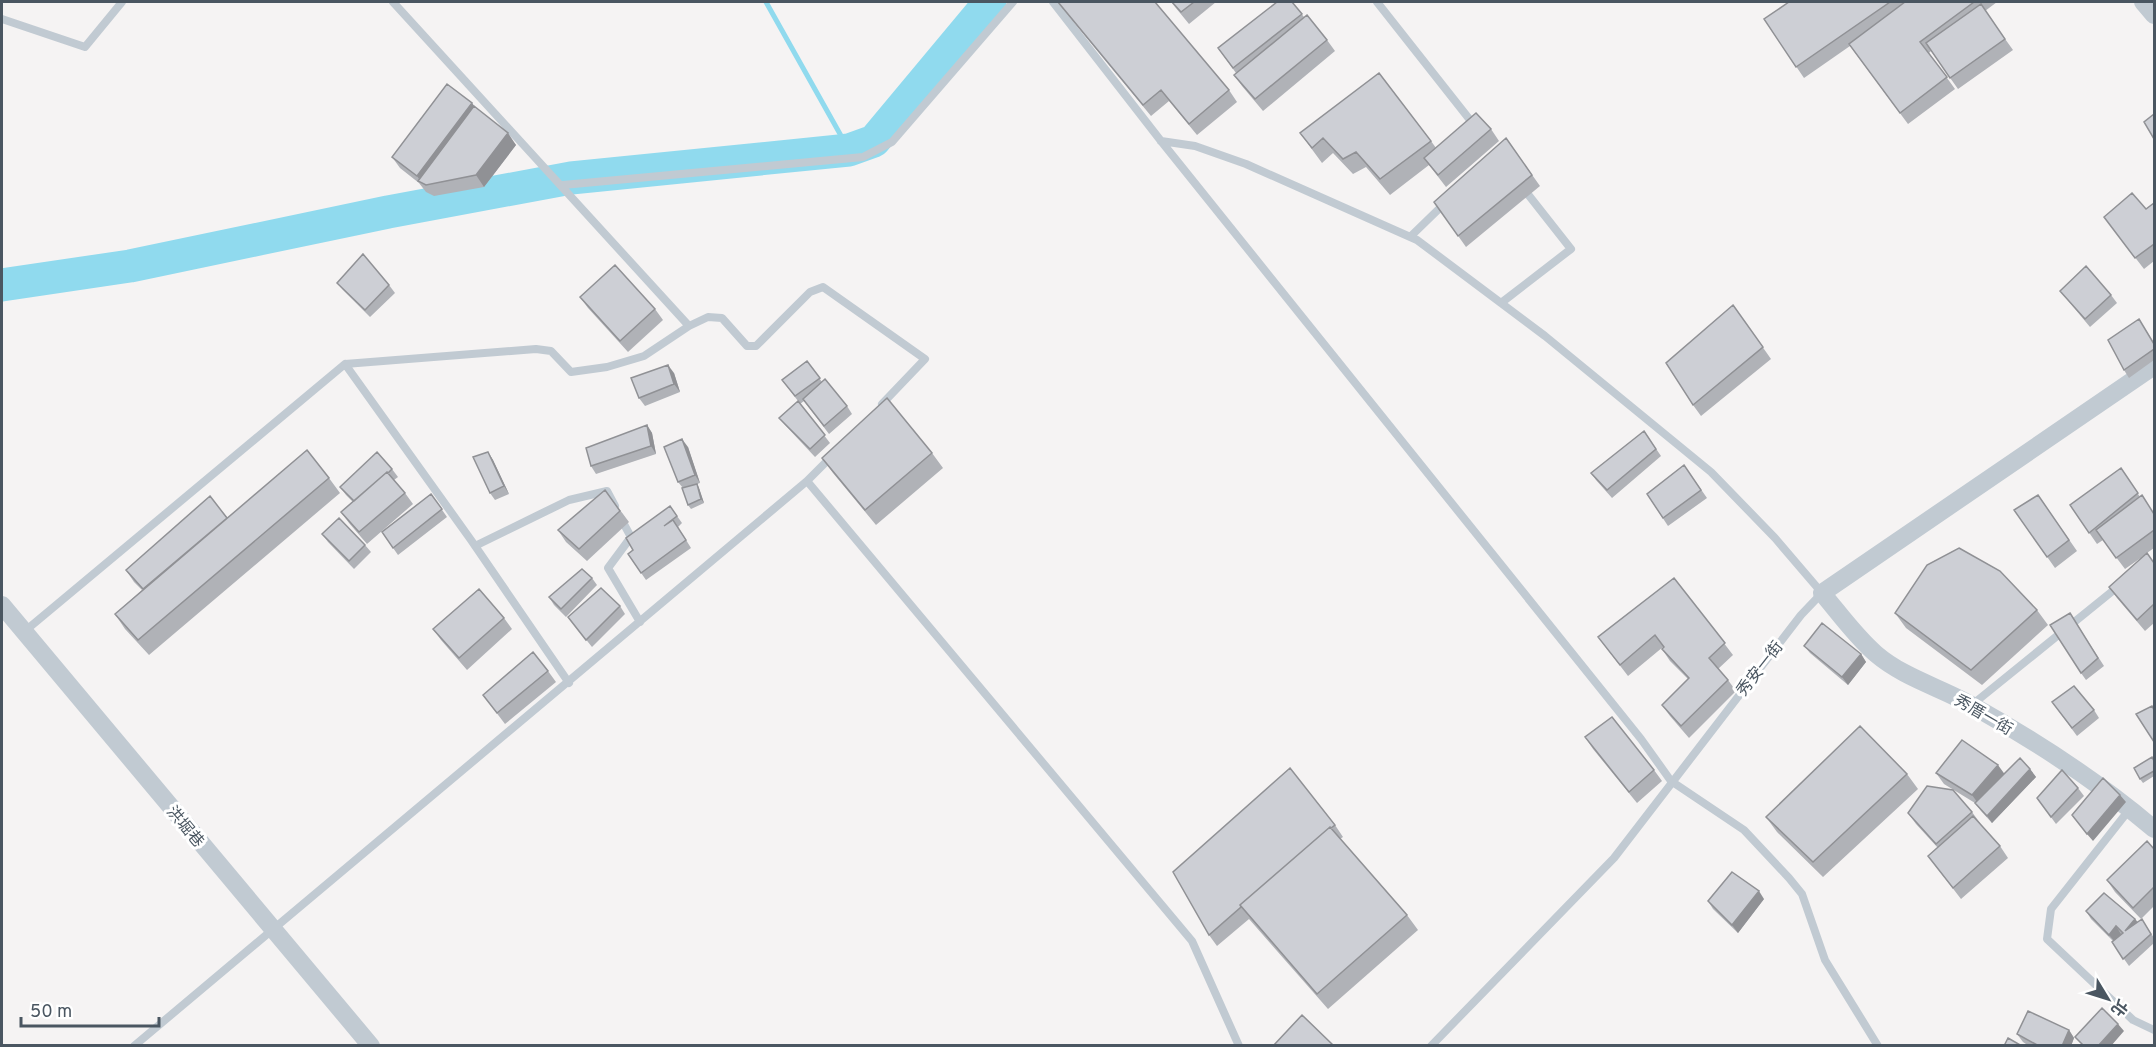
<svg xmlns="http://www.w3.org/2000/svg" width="2156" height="1047" font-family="Overpass,'Noto Sans TC',sans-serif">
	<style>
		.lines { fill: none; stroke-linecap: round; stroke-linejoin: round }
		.stream { stroke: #90daee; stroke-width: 5 }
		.river { stroke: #90daee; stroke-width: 33 }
		.service { stroke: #c1cad2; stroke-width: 8 }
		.tertiary { stroke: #c1cad2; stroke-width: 18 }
		.wall { fill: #b0b2b7 }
		.shaded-wall { fill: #909195 }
		.building { fill: #cdcfd5; stroke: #909195; stroke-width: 1.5 }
		.labels { text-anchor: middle; stroke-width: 6; stroke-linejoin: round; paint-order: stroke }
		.street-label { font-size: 16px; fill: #4a5661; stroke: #fff }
	</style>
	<rect width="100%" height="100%" fill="#f5f3f3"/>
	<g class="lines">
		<path class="stream" d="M766 2 849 150"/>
		<path class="river" d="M2 285 130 266 388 212 571 178 849 150 874 141 990 2"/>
		<path class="service" d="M393 2 689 326 708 317 722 318 747 346H756L810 292 823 287 925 359 882 404
			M1053 2 1161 141 1641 739 1671 781 1744 830 1789 878 1802 894 1825 960 1878 1046
			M1377 2 1474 125
			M2 19 85 47 122 2
			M1161 141 1195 146 1246 164 1417 240 1545 336 1711 472 1775 538 1822 593 1801 615 1614 858 1431 1046
			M563 185 863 157 892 142 1013 2
			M1410 237 1445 203
			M1501 303 1571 249 1523 188
			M345 364 471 540 569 683
			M807 481 1192 941 1239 1046
			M620 517 631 537 608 568 640 622
			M475 546 569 500 607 491 615 506
			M25 631 345 364 536 349 551 351 571 372 607 367 644 356 689 326
			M1973 704 2120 585
			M2129 810 2051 909 2047 939 2133 1020 2154 1030
			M134 1046 807 481 832 456"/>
		<path class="tertiary" d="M2143 2 2154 15
			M2154 366 1822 593C1839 613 1856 637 1876 654 1904 678 1942 688 1973 706 2037 742 2099 782 2154 829
			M2 605 371 1046"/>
	</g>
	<path class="wall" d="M1057 2H1155L1229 90 1237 102 1197 135 1169 101 1151 116Z
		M1171 2H1216L1189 24Z
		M1292 2 1304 17 1327 40 1335 51 1263 111 1242 86 1234 75 1236 73 1218 48Z
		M1789 2H1997L1985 11 2013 50 1958 89 1931 51 1929 53 1955 89 1908 124 1850 46 1804 78 1764 19Z
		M472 103 476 108 516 145 484 187 434 196 426 192 419 183 400 168 392 157Z
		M1491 129 1499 141 1446 187 1429 165 1390 195 1366 167 1353 174 1333 153 1322 163 1300 133 1431 141 1436 148Z
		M1506 138 1540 186 1466 247 1434 202Z
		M2154 203V261L2144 269 2104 217 2146 209Z
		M337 283 389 285 395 293 370 317 343 290Z
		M2060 291 2111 295 2117 303 2090 327Z
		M580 297 655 309 663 320 628 352 588 308Z
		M1733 305 1771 359 1701 416 1693 405Z
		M2144 327 2154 343V360L2129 378 2124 370Z
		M807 361 822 382 847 406 852 414 829 434 804 401 800 404 830 443 815 457 785 425 779 418 798 401 782 380Z
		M674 373 680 392 645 406 639 398Z
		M647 425 652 433 656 454 596 474 591 466Z
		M1644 431 1661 456 1612 498 1596 480 1591 473Z
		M688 447 700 483 697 484 699 488 704 503 691 509 688 505 683 488 678 482Z
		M488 452 493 460 509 494 495 500 490 493Z
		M932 453 943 468 876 525 833 473 822 458Z
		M1684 465 1707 498 1668 526 1647 494Z
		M2121 468 2140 497 2154 513V548L2147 553 2154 563V623L2145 631 2117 598 2109 587 2145 555 2125 569 2103 540 2097 544 2070 505Z
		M392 469 398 477 394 480 405 493 413 504 367 544 349 523 341 512 353 502 346 495 340 487Z
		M329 478 340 493 149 655 125 629 115 614 142 590 134 582 126 570 227 518Z
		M605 490 629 522 587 561 566 542 558 530Z
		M431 494 447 517 398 555 382 532Z
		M2038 495 2077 551 2055 568 2014 510Z
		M670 506 682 523 678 527 691 548 646 580 628 554 633 550Z
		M322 534 365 545 371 552 354 569 328 542Z
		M592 578 597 585 566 617 554 605 549 597Z
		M1674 578 1733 655 1718 669 1728 680 1736 691 1689 738 1670 716 1662 705 1688 679 1670 661 1662 649 1664 648 1663 647 1628 676 1598 637Z
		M620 606 625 614 592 647 568 617Z
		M2037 610 2048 625 1982 685 1906 628 1895 613Z
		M504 618 512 629 467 670 441 640 433 629Z
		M2075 621 2104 666 2086 680 2081 673Z
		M1804 646 1861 654 1866 662 1848 685 1810 653Z
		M548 671 556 682 505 724 483 695Z
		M2052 702 2094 710 2099 718 2077 736Z
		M1585 737 1654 770 1662 781 1637 803 1593 749Z
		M2154 761V776L2143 783 2140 779Z
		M2030 769 2036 777 1992 823 1981 811 1975 803 1944 784 1936 773 2004 774Z
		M1907 774 1918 789 1823 877 1777 832 1766 817Z
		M2078 788 2084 796 2056 824 2037 798Z
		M1972 812 1980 823V824L2000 846 2008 858 1961 899 1928 856 1938 848 1916 824 1908 813Z
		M1335 825 1343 837 1340 839 1407 915 1418 930 1328 1009 1249 919 1217 946 1209 935Z
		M2154 849V906L2141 919 2115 892 2107 880Z
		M1764 899 1738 933 1713 909 1708 901Z
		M2086 911 2135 919 2138 922 2147 927 2154 938V943L2129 966 2112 942 2113 941 2091 919Z
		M2069 1030 2074 1038 2071 1046H2029L2023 1042 2017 1034Z"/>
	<path class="shaded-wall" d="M472 103 480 115 427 185 422 183 417 176Z
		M508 133 516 145 484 187 476 175Z
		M668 365 674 373 680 392 674 384Z
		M647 425 652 433 656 454 651 446Z
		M682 439 688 447 700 483 695 475Z
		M488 452 493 460 509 494 504 486Z
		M697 484 699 488 704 503 701 499Z
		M1861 654 1866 662 1848 685 1842 677Z
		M1998 765 2006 776 1980 806 1972 795Z
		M2030 769 2036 777 1992 823 1987 816Z
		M2120 795 2126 802 2093 841 2087 834Z
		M1759 891 1764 899 1738 933 1732 925Z
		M2135 919 2141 927 2125 931Z
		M2116 926 2121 934 2115 942 2109 935Z
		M2118 1024 2124 1031 2111 1046H2098Z
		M2069 1030 2074 1038 2071 1046H2062Z"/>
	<path class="building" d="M1058 2H1155L1229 90 1189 124 1161 90 1143 105Z
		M1172 2H1194L1181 12Z
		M1277 2H1292L1302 14 1233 68 1218 48Z
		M1789 2H1890L1796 67 1764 19Z
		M1905 2H1974L1920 42 1947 77 1900 113 1849 44Z
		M1981 4 2005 39 1950 78 1926 43Z
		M1307 15 1327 40 1255 99 1234 75Z
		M1379 73 1431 141 1380 179 1356 152 1343 159 1323 138 1312 148 1300 133Z
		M447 84 472 103 417 176 392 157Z
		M474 106 508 133 476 175 426 185 418 181Z
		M1476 113 1491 129 1438 175 1424 158Z
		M2154 114V139L2144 122Z
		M1506 138 1532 175 1458 236 1434 202Z
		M2132 193 2146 209 2154 203V244L2135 258 2104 217Z
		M363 254 389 285 365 310 337 283Z
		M615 265 655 309 620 341 580 297Z
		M2086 266 2111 295 2085 319 2060 291Z
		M1733 305 1763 347 1693 405 1666 363Z
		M2139 319 2154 344V349L2124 370 2108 340Z
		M807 361 820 378 795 396 782 380Z
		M668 365 674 384 639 398 631 378Z
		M825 379 847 406 824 426 803 399Z
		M887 398 932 453 865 510 822 458Z
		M798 401 825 435 810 449 779 418Z
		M647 425 651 446 591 466 586 448Z
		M1644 431 1656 449 1607 490 1591 473Z
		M682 439 695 475 678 482 664 447Z
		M307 450 329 478 138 640 115 614Z
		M377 452 392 469 388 473 387 472 354 501 340 487Z
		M488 452 504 486 490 493 473 457Z
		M1684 465 1701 490 1663 518 1647 494Z
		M2121 468 2138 493 2089 533 2070 505Z
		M387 472 405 493 359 532 341 512Z
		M697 484 701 499 688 505 682 488Z
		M605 490 620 511 579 549 558 530Z
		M431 494 442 509 393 548 382 532Z
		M2038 495 2069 540 2047 557 2014 510Z
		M2142 495 2154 514V530L2116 558 2096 530Z
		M210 496 227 518 143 589 126 570Z
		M670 506 677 516 664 526 673 520 686 540 641 573 628 554 633 550 626 538Z
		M339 518 365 545 349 561 322 534Z
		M1959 548 2000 571 2037 610 1971 670 1895 613 1927 565Z
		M2147 553 2154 563V604L2137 620 2109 587Z
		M582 569 592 578 561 609 549 597Z
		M1674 578 1725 643 1709 658 1728 680 1681 726 1662 705 1689 678 1662 649 1664 647 1655 635 1620 665 1598 637Z
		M601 588 620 606 586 640 568 617Z
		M479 589 504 618 459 658 433 629Z
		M2070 613 2098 658 2081 673 2050 625Z
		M1822 623 1861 654 1842 677 1804 646Z
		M533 652 548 671 497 713 483 695Z
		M2074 686 2094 710 2072 728 2052 702Z
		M2152 706 2154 710V742L2136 714Z
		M1612 717 1654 770 1629 792 1585 737Z
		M1860 726 1907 774 1813 862 1766 817Z
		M1962 740 1998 765 1972 795 1936 773Z
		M2152 757 2154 761V771L2140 779 2134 768Z
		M2020 758 2030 769 1987 816 1975 803Z
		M1290 768 1335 825 1331 828 1330 827 1240 905 1241 907 1209 935 1173 872Z
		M2062 770 2078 788 2051 817 2037 798Z
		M2103 778 2120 795 2087 834 2072 815Z
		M1927 786 1953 790 1972 812 1936 844 1908 813Z
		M1973 816 2000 846 1953 888 1928 856Z
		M1330 827 1407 915 1317 994 1240 905Z
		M2147 841 2154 849V887L2133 908 2107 880Z
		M1732 872 1759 891 1732 925 1708 901Z
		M2104 893 2135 919 2125 931 2142 919 2151 934 2123 959 2112 942 2123 933 2116 926 2109 935 2086 911Z
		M2102 1008 2118 1024 2098 1046H2084L2075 1037Z
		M2028 1011 2069 1030 2062 1046H2039L2017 1034Z
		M1302 1015 1334 1046H1273Z
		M2008 1038 2022 1046H2004Z"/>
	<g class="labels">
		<g class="street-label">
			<text transform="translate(1759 668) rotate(-52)" y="6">秀安一街</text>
			<text transform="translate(1984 714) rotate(30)" y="6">秀厝一街</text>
			<text transform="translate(186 826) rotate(50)" y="6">洪堀巷</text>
		</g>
	</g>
	<rect width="2156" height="1047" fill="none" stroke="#4a5661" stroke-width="6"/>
	<g transform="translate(2108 999) rotate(128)" stroke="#ffffff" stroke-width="4.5" paint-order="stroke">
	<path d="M0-4.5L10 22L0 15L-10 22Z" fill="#4a5661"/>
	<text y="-9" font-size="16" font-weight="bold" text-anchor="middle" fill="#4a5661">北</text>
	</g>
	<path d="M21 1017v9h138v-9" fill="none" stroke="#4a5661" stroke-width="3"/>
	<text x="30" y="1017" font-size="18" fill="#4a5661" stroke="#ffffff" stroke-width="4.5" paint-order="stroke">50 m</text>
</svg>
